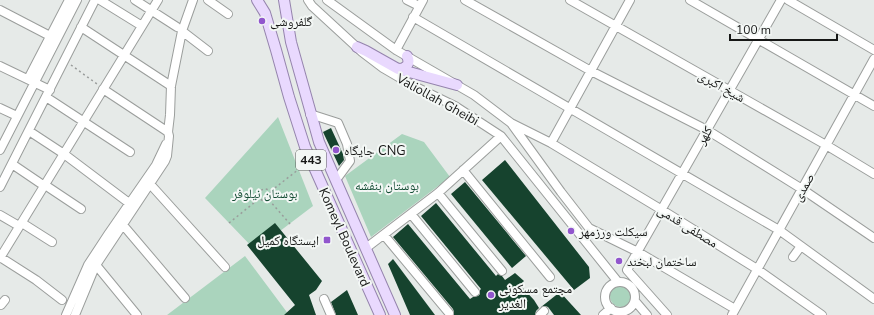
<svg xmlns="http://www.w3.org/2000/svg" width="874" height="315" font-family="'Nunito Sans','Noto Naskh Arabic',sans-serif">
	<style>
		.green { fill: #aad4bd }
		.building { fill: #16432e }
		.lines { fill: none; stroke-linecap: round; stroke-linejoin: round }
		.minor-casing { stroke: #9b9e9c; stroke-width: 10 }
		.major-casing { stroke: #9584ad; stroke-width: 12 }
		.path { stroke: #999c9b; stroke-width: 1.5; stroke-dasharray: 2 3; stroke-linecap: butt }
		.minor { stroke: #fff; stroke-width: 8 }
		.major { stroke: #e9d9fe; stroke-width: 10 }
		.poi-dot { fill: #9156cd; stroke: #f3f7f5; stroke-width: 1.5 }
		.labels { text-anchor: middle; stroke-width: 4; stroke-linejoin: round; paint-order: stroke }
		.shield { fill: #f3f7f5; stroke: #585a59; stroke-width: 1 }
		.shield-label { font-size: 12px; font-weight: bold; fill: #161716 }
		.poi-label { font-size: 13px; fill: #161716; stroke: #f3f7f5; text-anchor: start }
		.street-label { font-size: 13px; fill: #161716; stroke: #f3f7f5 }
		.park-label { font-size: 13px; fill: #144d34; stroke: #f3f7f5 }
	</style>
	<rect width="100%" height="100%" fill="#e6eae8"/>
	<path class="green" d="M278 117 313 206 255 250 205 198Z
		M402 134 424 142 450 177 371 237 345 176Z
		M245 256 289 315H167Z
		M610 296a11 11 0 1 1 22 0a11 11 0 1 1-22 0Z"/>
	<path class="building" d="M331 128 343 154 344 160 339 166 323 132Z
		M505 160 589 267 590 278 574 290 482 180Z
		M465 182 526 256 512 268 451 194Z
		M436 203 496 276 498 274 502 276 505 280 515 273 524 281 520 285 534 300 539 308 540 307 536 311 535 315H454V312L453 309 393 237 408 224 470 299 473 297 478 296 480 294V290L481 289 421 216Z
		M275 223 322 281 316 290 309 295 316 315H284L295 305 247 245Z
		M393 259 435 315H410L388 264Z
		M347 290 358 315H336L331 302Z
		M560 292 581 315H554L548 307 545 306 541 307Z"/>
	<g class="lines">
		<g class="minor-casing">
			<path id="minor" d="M100 0 142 26
				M135 0 177 27
				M208 0 228 14
				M308 0 312 6 362 52 383 68 412 85 455 106 501 136 618 282
				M327 0 396 50 474 95 511 123 551 143 662 210 757 269 822 315
				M407 0 419 6
				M465 0 591 71 707 130 802 189 874 238
				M570 0 826 145 874 174
				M690 0 874 106
				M788 0 874 50
				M0 10 50 36
				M413 17 779 230 874 299
				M81 27 171 86
				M182 31 208 51
				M396 50 423 0
				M0 66 50 90
				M28 79 69 0
				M103 89 168 132
				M46 97 130 152
				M0 108 17 116
				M310 114 338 123 347 144 350 161 336 180
				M511 123 561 192 589 228 638 252 735 309
				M29 131 64 154 129 203
				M551 143 630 0
				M0 150 77 0
				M12 164 40 183
				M463 170 550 277
				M150 184 225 267
				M45 185 81 209
				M0 187 95 0
				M438 193 502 271
				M411 214 475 292
				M0 215 19 226
				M22 223 52 242
				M123 225 185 298
				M384 235 449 313
				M366 248 438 193 501 136
				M0 257 36 280 62 300
				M793 257 801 246
				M0 258 158 0
				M96 265 137 315
				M605 297a15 15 0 1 1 30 0a15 15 0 1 1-30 0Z
				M324 299 331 315
				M635 301 647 315
				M0 304 1 305 5 300
				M66 315 88 265 109 233 156 165 166 144
				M75 315 92 274 96 265 165 161 167 156 169 136 168 132 170 115 171 86 182 31 193 0
				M540 315 544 311
				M603 315 611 308
				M667 315 627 270 781 0
				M732 315 874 59"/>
		</g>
		<g class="major-casing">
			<path id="major" d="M257 0 265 13 276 50 289 97 305 147 380 315
				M284 0 291 42 319 142 395 315
				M357 47 366 51 398 69 457 85
				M398 69C406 69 411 64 407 56"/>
		</g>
		<path class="path" d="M71 65 97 84
			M259 195a6 6 0 1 1 12 0a6 6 0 1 1-12 0Z
			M271 191 299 169
			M269 200 290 224
			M229 223 260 198"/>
		<use href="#minor" class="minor"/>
		<use href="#major" class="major"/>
	</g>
	<g class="poi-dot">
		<circle cx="262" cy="21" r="4"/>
		<circle cx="336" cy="150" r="4"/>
		<circle cx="571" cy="231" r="4"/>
		<rect x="323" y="236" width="8" height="8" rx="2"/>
		<circle cx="619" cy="261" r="4"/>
		<circle cx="491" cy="295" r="4"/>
	</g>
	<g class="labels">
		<rect class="shield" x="296" y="150" width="30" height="20" rx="3"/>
		<g class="shield-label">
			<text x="311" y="164">443</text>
		</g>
		<g class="poi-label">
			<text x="270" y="26">گلفروشی</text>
			<text x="344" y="155">جایگاه CNG</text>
			<text x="579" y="236">سیکلت ورزمهر</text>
			<text x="319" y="245" text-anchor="end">ایستگاه کمیل</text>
			<text x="627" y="266">ساختمان لبخند</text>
			<text x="499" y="293">مجتمع مسکونی<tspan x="499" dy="15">الغدیر</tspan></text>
		</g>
		<g class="street-label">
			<text transform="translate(722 86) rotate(29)" y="5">شیخ اکبری</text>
			<text transform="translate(438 99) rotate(29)" y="5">Valiollah Gheibi</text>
			<text transform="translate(704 135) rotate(-60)" y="5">کلهر</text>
			<text transform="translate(803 187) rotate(-61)" y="5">صمدی</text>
			<text transform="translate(688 226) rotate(32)" y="5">مصطفی قدمی</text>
			<text transform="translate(345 237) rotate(66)" y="5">Komeyl Boulevard</text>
		</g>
		<g class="park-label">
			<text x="387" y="190">بوستان بنفشه</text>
			<text x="265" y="198">بوستان نیلوفر</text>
		</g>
	</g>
	<path d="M730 34v6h107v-6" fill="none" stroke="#161716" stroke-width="2"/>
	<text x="736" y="34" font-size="12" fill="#161716" stroke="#f3f7f5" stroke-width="3" paint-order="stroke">100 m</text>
</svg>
